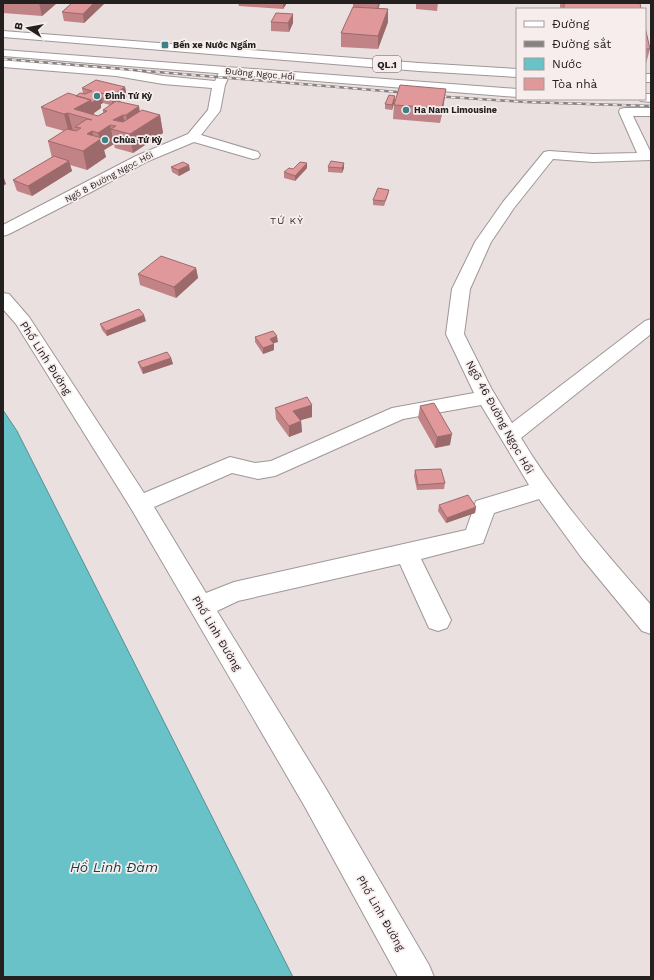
<svg xmlns="http://www.w3.org/2000/svg" width="654" height="980" font-family="'Work Sans',sans-serif">
	<style>
		.water { fill: #68c2c7; stroke: #549195 }
		.lines { fill: none; stroke-linecap: round; stroke-linejoin: round }
		.minor-casing { stroke: #9f9697; stroke-width: 2 }
		.highway-casing { stroke: #9f9697; stroke-width: 2 }
		.minor { fill: #fff; fill-rule: evenodd }
		.highway { fill: #fff; fill-rule: evenodd }
		.rail-casing { stroke: #888181; stroke-width: 2.5 }
		.rail { stroke: #f7eded; stroke-width: 1.5; stroke-dasharray: 4.5; stroke-linecap: butt }
		.wall { fill: #c18385; fill-rule: evenodd }
		.shaded-wall { fill: #9d6a6c }
		.building { fill: #e0989b; stroke: #9d6a6c }
		.poi-dot { fill: #3a8286; stroke: #f7eded; stroke-width: 1.5 }
		.labels { text-anchor: middle; stroke-width: 3.5; stroke-linejoin: round; paint-order: stroke }
		.far-poi-label { font-size: 9px; font-weight: bold; fill: #242020; stroke: #f7eded; text-anchor: start }
		.far-street-label { font-size: 9px; fill: #242020; stroke: #f7eded }
		.shield { fill: #f7eded; stroke: #635e5e; stroke-width: 1 }
		.shield-label { font-size: 10px; font-weight: bold; fill: #242020 }
		.far-neighbourhood-label { font-size: 10px; letter-spacing: 1px; fill: #352e2e; stroke: #f7eded }
		.street-label { font-size: 11px; fill: #242020; stroke: #f7eded }
		.near-water-label { font-size: 14px; font-style: italic; fill: #174244; stroke: #f7eded }
	</style>
	<rect width="100%" height="100%" fill="#eae0e0"/>
	<path class="water" d="M3 410 17 431 293 977H3Z"/>
	<g class="lines">
		<g class="minor-casing">
			<path id="minor" d="M3 59 116 68 163 76 215 81 221 68H229L231 71 225 85 220 111 201 135 258 152 260 155 258 158 253 159 194 142 146 162 93 191 9 234 3 236V225L136 156 188 134 208 110 212 88 163 84 116 76 3 67Z
				M625 108H651V116H633L651 153V160L593 162 553 159 514 208 491 242 470 289 464 334 491 388 512 423 645 321 651 319V334L521 438C557 498 605 552 651 605V634L642 631 581 557 539 499 494 513 483 543 421 559 451 620 447 628 438 631 429 628 400 564 238 601 217 611 325 787 429 965 434 977H398L305 807 132 510 16 324 3 309V293L9 294 29 317 144 493 230 457 255 463 271 461 392 408 474 393 446 334 452 289 475 242 503 202 544 152 549 151 593 154 637 153 619 112 620 109ZM481 405 529 485 476 501 466 530 234 582 206 593 154 507 232 473 258 479 275 476 403 419Z"/>
		</g>
		<g class="highway-casing">
			<path id="highway" d="M3 31 419 63 517 69V77L419 71 3 37Z
				M3 50 517 89V97L3 56Z
				M645 74H651V82H645Z
				M645 94H651V102L641 101 639 99H645Z"/>
		</g>
		<use href="#minor" class="minor"/>
		<use href="#highway" class="highway"/>
		<g class="rail-casing">
			<path id="rail" d="M3 59 409 93
				M433 96 526 102 651 106"/>
		</g>
		<use href="#rail" class="rail"/>
	</g>
	<path class="wall" d="M3 3H57L42 16 3 13Z
		M72 3H105L84 23 64 21 62 12Z
		M238 3H287L283 9 239 6Z
		M353 3H380L379 8 388 9V22L378 49 341 47V33L353 8Z
		M416 3H438L437 11 416 9Z
		M560 3H640L641 9H560Z
		M293 14V23L289 32 271 31V22Z
		M645 27 650 49 645 67Z
		M125 87 127 97 119 102 140 112 160 115 163 133 133 153 115 148 114 144 104 150 106 157 87 170 70 165 72 171 32 196 17 191 13 180 52 158 48 141 64 131 46 126 41 107 83 94 82 88ZM103 103 110 105 103 110V113L98 116 94 115V113L101 108V104Z
		M395 100 392 110 385 109V104Z
		M444 103 440 123 393 119 394 105Z
		M307 163V168L295 181 284 178V172L293 169Z
		M344 163V168L342 173 328 172V167Z
		M171 167 190 170 179 176 172 172Z
		M389 190 388 195 384 206 373 205V200Z
		M196 268 198 278 176 298 140 285 138 274Z
		M146 321 107 336 102 330 100 324Z
		M255 337 278 342 273 343 274 344V350L263 354 255 342Z
		M171 358 173 364 143 374 140 368 138 362Z
		M312 405V417L301 420 302 432 289 437 276 419 275 408Z
		M420 406 450 445 435 448 418 418Z
		M415 470 445 483 444 489 417 490 414 476Z
		M439 505 476 507 475 513 446 523 438 511Z"/>
	<path class="shaded-wall" d="M39 3H57L42 16Z
		M94 3H105L84 23 83 14Z
		M283 3H287L283 9Z
		M378 3H380L377 11Z
		M388 9V22L378 49V36Z
		M293 14V23L289 32 288 23Z
		M125 87 127 97 113 106 111 96Z
		M446 89 444 103 440 123 442 108Z
		M101 93 103 103 101 104V108L94 113 95 119 74 109 91 100 94 97Z
		M395 96V100L392 110V105Z
		M139 106 142 125 129 134 126 115Z
		M68 113 73 131 69 133 64 114Z
		M123 115 127 133 113 120Z
		M160 115 163 133 133 153 130 134Z
		M110 125 114 144 104 150 106 157 87 170 83 151 87 134 92 131 95 143 100 139 98 133Z
		M69 161 72 171 32 196 28 186Z
		M307 163V168L295 181V176Z
		M344 163V168L342 173V168Z
		M189 165 190 170 179 176 178 170Z
		M3 175 6 184 3 186Z
		M196 268 198 278 176 298 174 287Z
		M144 315 146 321 107 336 106 331Z
		M277 336 278 342 270 344V339Z
		M274 344V350L263 354V348Z
		M171 358 173 364 143 374 142 368Z
		M312 405V417L294 422 293 411Z
		M301 421 302 432 289 437V426Z
		M452 434 450 445 435 448 437 437Z
		M476 507 475 513 446 523 447 518Z"/>
	<path class="building" d="M72 3H94L83 14 62 12Z
		M564 3H640L641 9H564Z
		M353 7 388 9 378 36 341 33Z
		M276 13 293 14 288 23 271 22Z
		M645 27 650 49H645Z
		M96 80 125 87 111 96 101 93 94 97 99 98 91 103V100L76 96 80 93 85 94 92 91 82 88Z
		M400 85 446 89 442 108 394 105Z
		M68 93 91 100 74 109 98 116 107 111 103 110 116 101 139 106 126 115H123L113 120 123 122 142 110 160 115 130 134 111 129 116 126 110 125 98 133 92 131 87 134 102 138 83 151 48 141 67 129 76 131 81 128 75 127 87 119 92 120 68 113 64 114 41 107Z
		M389 95 395 96 392 105 385 104Z
		M54 156 69 161 28 186 13 180Z
		M331 161 344 163 342 168 328 167Z
		M183 162 189 165 178 170 171 167Z
		M300 162 307 163 295 176 284 172 289 168 293 169Z
		M378 188 389 190 385 201 373 200Z
		M161 256 196 268 174 287 138 274Z
		M139 309 144 315 106 331 100 324Z
		M273 331 277 336 270 339 274 344 263 348 255 337Z
		M167 352 171 358 142 368 138 362Z
		M307 397 312 405 293 411 301 421 289 426 275 408Z
		M434 403 452 434 437 437 420 406Z
		M441 469 445 483 418 485 415 470Z
		M468 495 476 507 447 518 439 505Z"/>
	<g class="poi-dot">
		<rect x="161" y="41" width="8" height="8" rx="2"/>
		<circle cx="97" cy="96" r="4"/>
		<circle cx="406" cy="110" r="4"/>
		<circle cx="105" cy="140" r="4"/>
	</g>
	<g class="labels">
		<g class="far-poi-label">
			<text x="173" y="48">Bến xe Nước Ngầm</text>
			<text x="105" y="99">Đình Tứ Kỳ</text>
			<text x="414" y="113">Ha Nam Limousine</text>
			<text x="113" y="143">Chùa Tứ Kỳ</text>
		</g>
		<g class="far-street-label">
			<text transform="translate(260 74) rotate(5)" y="3">Đường Ngọc Hồi</text>
			<text transform="translate(109 177) rotate(-28)" y="3">Ngõ 8 Đường Ngọc Hồi</text>
		</g>
		<rect class="shield" x="373" y="56" width="28" height="16" rx="3"/>
		<g class="shield-label">
			<text x="387" y="68">QL.1</text>
		</g>
		<g class="far-neighbourhood-label">
			<text x="287" y="224">TỨ KỲ</text>
		</g>
		<g class="street-label">
			<text transform="translate(46 358) rotate(57)" y="4">Phố Linh Đường</text>
			<text transform="translate(500 417) rotate(61)" y="4">Ngõ 46 Đường Ngọc Hồi</text>
			<text transform="translate(217 633) rotate(59)" y="4">Phố Linh Đường</text>
			<text transform="translate(381 913) rotate(60)" y="4">Phố Linh Đường</text>
		</g>
		<g class="near-water-label">
			<text x="114" y="872">Hồ Linh Đàm</text>
		</g>
	</g>
	<rect width="654" height="980" fill="none" stroke="#242020" stroke-width="8"/>
	<rect x="516" y="8" width="130" height="92" fill="#f7eded" stroke="#a39b9b"/>
	<rect x="524" y="21" width="20" height="6" fill="#ffffff" stroke="#a39b9b"/>
	<text x="552" y="28" font-size="12" fill="#242020">Đường</text>
	<rect x="524" y="41" width="20" height="6" fill="#888181" stroke="#a39b9b"/>
	<text x="552" y="48" font-size="12" fill="#242020">Đường sắt</text>
	<rect x="524" y="58" width="20" height="12" fill="#68c2c7" stroke="#a39b9b"/>
	<text x="552" y="68" font-size="12" fill="#242020">Nước</text>
	<rect x="524" y="78" width="20" height="12" fill="#e0989b" stroke="#a39b9b"/>
	<text x="552" y="88" font-size="12" fill="#242020">Tòa nhà</text>
	<g transform="translate(28 28) rotate(281)" stroke="#f7eded" stroke-width="3" paint-order="stroke">
	<path d="M0-3L7 15L0 10L-7 15Z" fill="#242020"/>
	<text y="-6" font-size="11" font-weight="bold" text-anchor="middle" fill="#242020">B</text>
	</g>
</svg>
